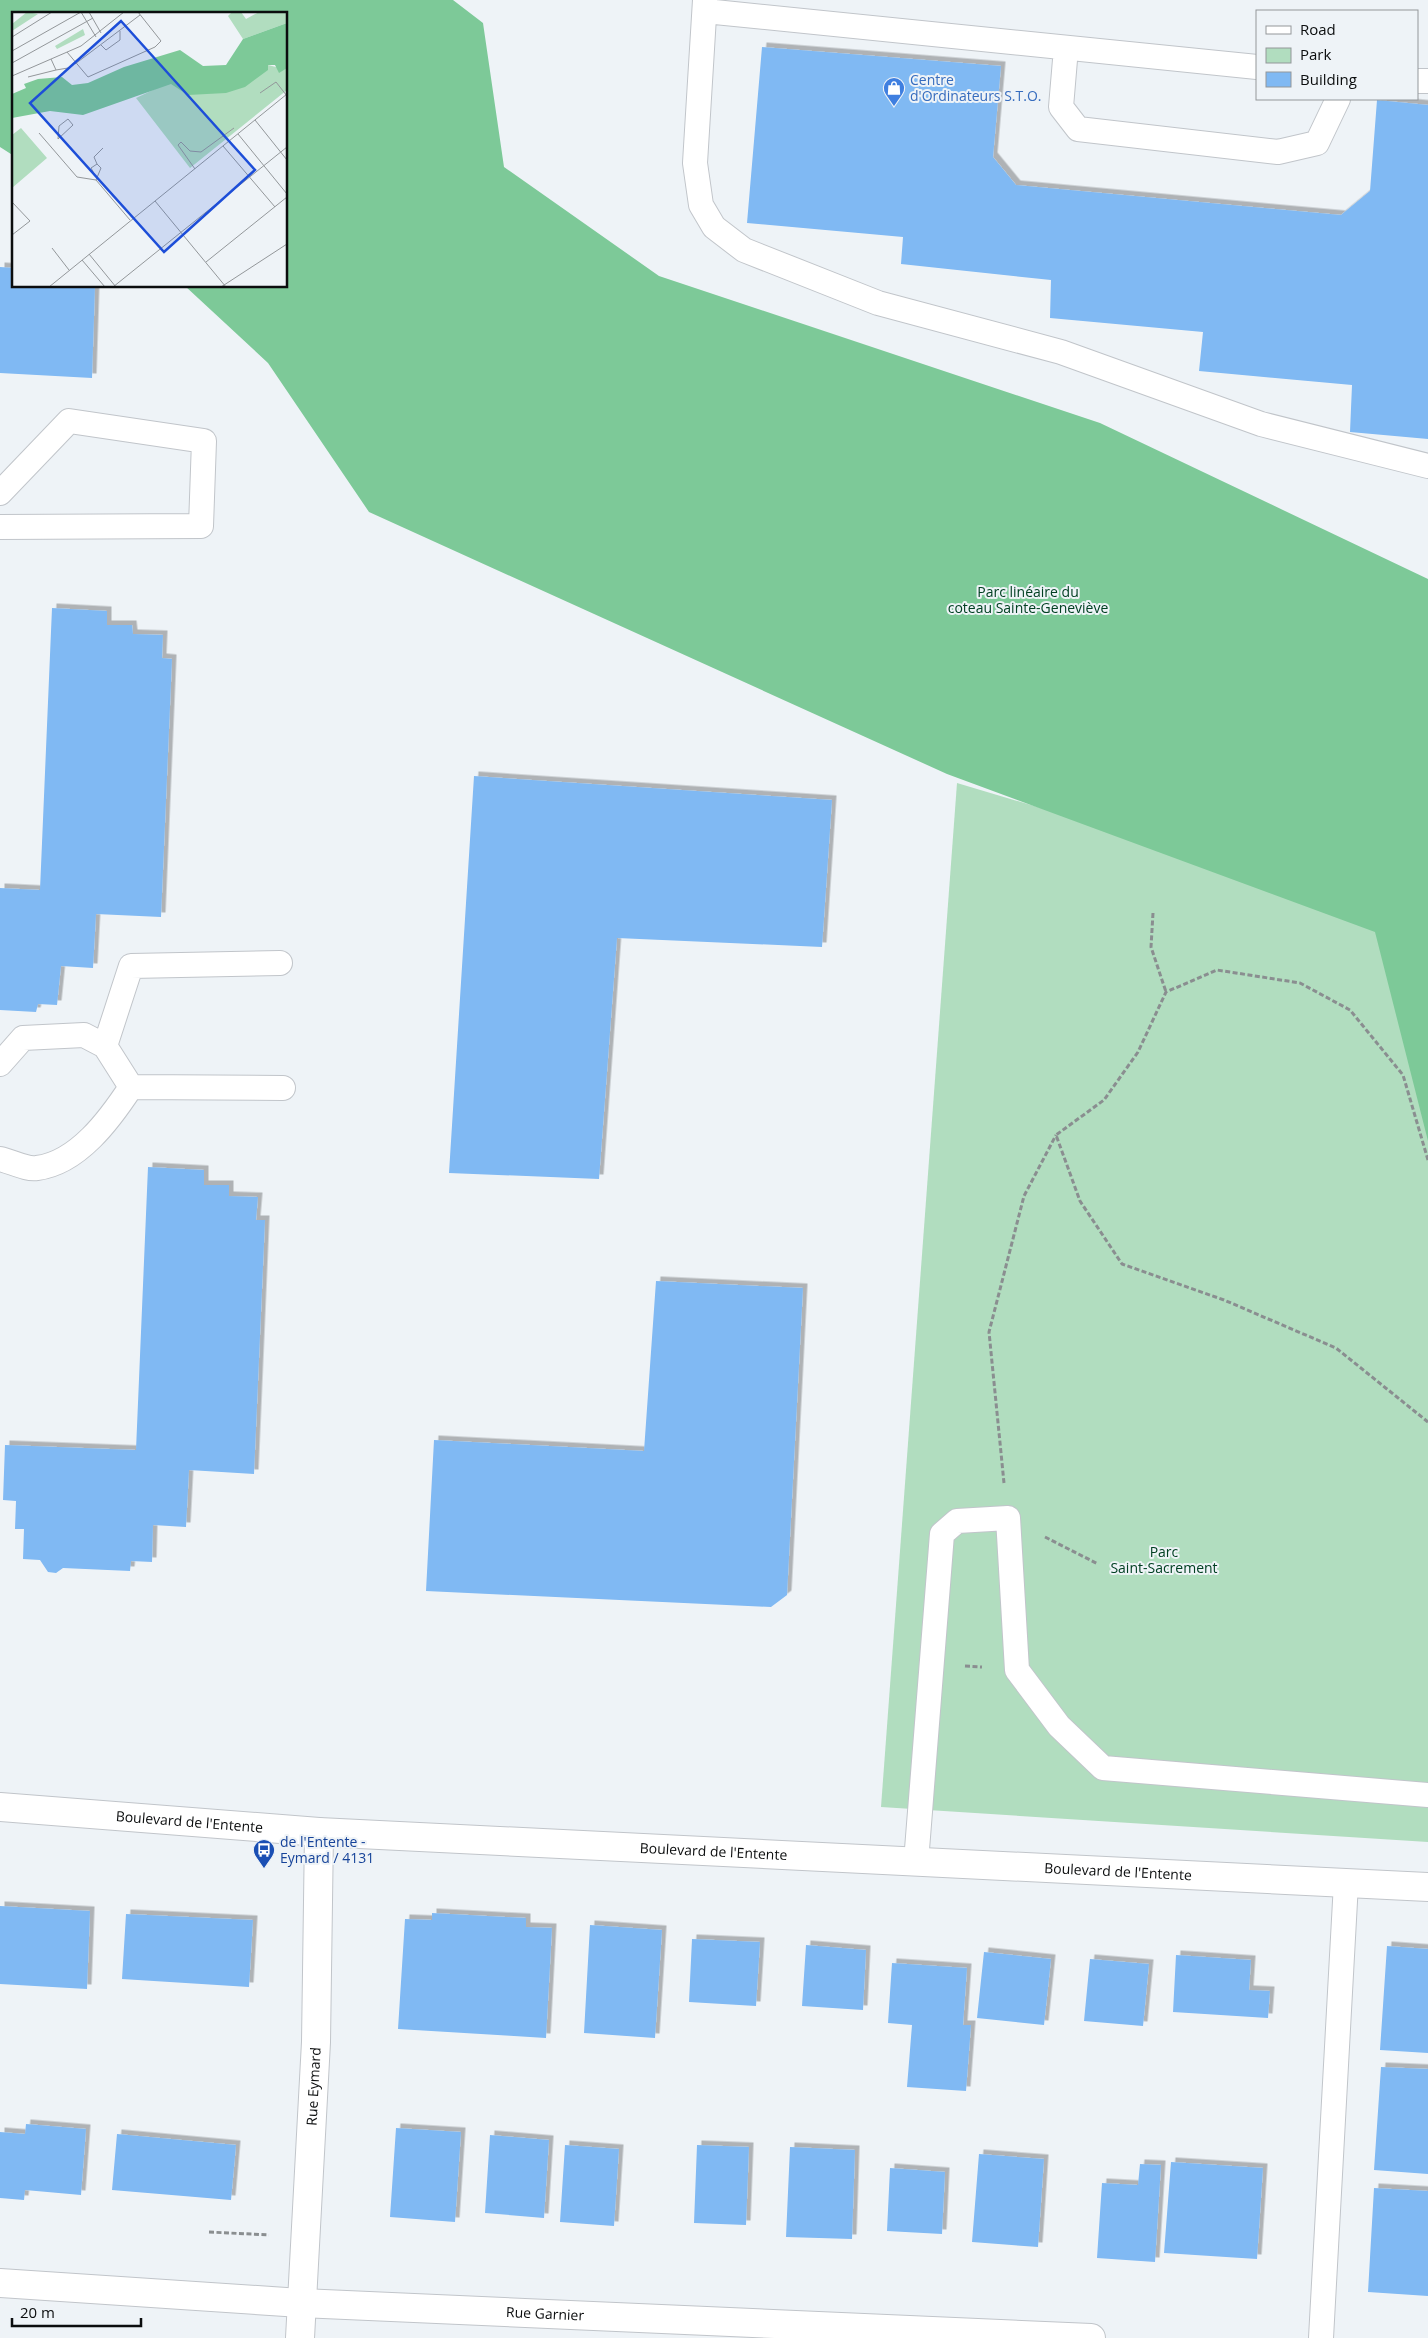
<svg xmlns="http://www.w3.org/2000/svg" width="1428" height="2338" font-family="'Open Sans',sans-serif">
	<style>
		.green { fill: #b1ddbf }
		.forest { fill: #7dc998 }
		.building { fill: #80b9f3; filter: url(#shadow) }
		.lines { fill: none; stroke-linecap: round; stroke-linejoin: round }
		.service-casing { stroke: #c1c5ca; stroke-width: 26 }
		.minor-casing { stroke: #c1c5ca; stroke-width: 30 }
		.path { stroke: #8a8e90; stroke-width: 3; stroke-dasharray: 5 2.5; stroke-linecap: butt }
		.service { stroke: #fff; stroke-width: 24 }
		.minor { stroke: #fff; stroke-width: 28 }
		.labels { text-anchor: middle; stroke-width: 4; stroke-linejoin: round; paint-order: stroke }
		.shop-label { font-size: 14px; fill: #366cbe; stroke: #eef3f7; text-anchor: start }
		.park-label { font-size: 14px; fill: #014022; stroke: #eef3f7 }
		.street-label { font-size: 14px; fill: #0b0d0e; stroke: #eef3f7 }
		.transit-label { font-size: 14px; fill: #164399; stroke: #eef3f7; text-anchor: start }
		.inset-road { fill: none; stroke: #93979a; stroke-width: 1 }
		.view { fill: #1d4ed8; fill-opacity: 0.15; stroke: #1d4ed8; stroke-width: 2.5 }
		.inset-edge { fill: none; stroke: #0b0d0e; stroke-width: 2.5 }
	</style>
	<defs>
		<filter id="shadow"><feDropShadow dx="4.5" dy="-4.5" stdDeviation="0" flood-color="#0004"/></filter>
	</defs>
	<rect width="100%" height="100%" fill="#eef3f7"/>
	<path class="green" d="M957 783 1377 908 1428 988V1842L881 1807Z"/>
	<path class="forest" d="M0 0H453L483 23 504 167 659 276 1100 423 1428 579V1141L1375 932 947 774 369 512 268 363 185 286H286V14H14V156L0 147Z"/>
	<path class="building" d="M762 47 1001 66 993 157 1016 185 1341 215 1370 191 1377 100 1428 105V439L1350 432 1352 385 1199 371 1203 332 1050 318 1051 280 901 264 903 237 747 223Z
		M0 267 14 268V286H95L92 378 0 373Z
		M52 608 107 611V625H132L133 634 163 635 162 658 172 659 161 917 96 914 93 968 61 966 57 1005 38 1004 36 1012 0 1010V888L40 890Z
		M474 776 832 800 822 947 617 938 599 1179 449 1173Z
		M148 1167 204 1170V1185H229V1196L258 1197 256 1220H265L254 1474 189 1470 186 1527 153 1525 152 1562 131 1561 130 1571 63 1568 56 1573 48 1572 40 1560 23 1559 24 1529H15L16 1501 3 1500 5 1445 136 1450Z
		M656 1281 803 1288 787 1595 771 1607 426 1591 434 1440 644 1451Z
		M0 1906 90 1911 87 1989 0 1984Z
		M432 1913 526 1918V1927L552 1928 546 2038 398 2029 405 1919 432 1920Z
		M126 1914 253 1920 249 1987 122 1979Z
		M590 1925 662 1930 655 2038 584 2033Z
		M692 1939 760 1942 756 2006 689 2002Z
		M806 1945 866 1950 863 2010 802 2006Z
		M1387 1946 1428 1949V2053L1380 2050Z
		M984 1952 1051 1959 1044 2025 977 2018Z
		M1176 1955 1251 1960 1249 1990 1270 1991 1268 2018 1173 2012Z
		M1090 1959 1149 1964 1143 2026 1084 2021Z
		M892 1963 967 1968 963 2025H971L966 2091 907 2087 912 2025 888 2023Z
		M1381 2067 1428 2069V2174L1374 2170Z
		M26 2124 86 2129 81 2195 25 2190 24 2200 0 2198V2132L25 2134Z
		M396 2128 461 2132 455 2222 390 2217Z
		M117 2134 236 2145 231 2200 112 2190Z
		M490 2135 549 2140 544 2218 485 2213Z
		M565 2145 619 2149 614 2226 560 2222Z
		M697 2145 749 2147 746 2225 694 2223Z
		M790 2147 855 2150 852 2239 786 2237Z
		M979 2154 1044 2159 1038 2247 972 2242Z
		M1171 2162 1263 2168 1257 2259 1164 2253Z
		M1140 2164 1161 2165 1155 2262 1097 2258 1102 2183 1138 2185Z
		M890 2168 945 2172 942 2234 887 2231Z
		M1374 2188 1428 2191V2296L1368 2292Z"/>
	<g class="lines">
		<g class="service-casing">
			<path id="service" d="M705 0 695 163 701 205 714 227 744 250 878 303 1061 352 1261 424 1428 466
				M705 11 1257 67
				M1066 48 1061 107 1078 129 1278 152 1317 143 1338 99
				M1417 81H1428
				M0 493 69 421 204 441 201 526 0 527
				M105 1046 131 966 280 963
				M0 1064 23 1038 84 1035 105 1046 131 1087C110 1119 78 1163 37 1168 27 1170 10 1161 0 1159
				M131 1087 283 1088
				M916 1862 942 1534 957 1521 1008 1518 1017 1670 1059 1726 1103 1768 1428 1795
				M1321 2338 1346 1883"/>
		</g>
		<g class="minor-casing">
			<g id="minor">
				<path id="s1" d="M0 1807 319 1832 1428 1887"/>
				<path id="s2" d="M0 2283 301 2303 1091 2338"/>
				<path id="s3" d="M300 2338 316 2042 319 1832"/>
			</g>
		</g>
		<path class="path" d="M1153 913 1151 947 1166 992
			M1428 1160 1403 1075 1350 1010 1300 983 1217 970 1166 992 1138 1052 1104 1100 1056 1135 1080 1201 1122 1264 1224 1300 1336 1348 1428 1422
			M1004 1483 989 1332 1024 1196 1056 1135
			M1045 1537 1098 1564
			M965 1666 982 1667
			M209 2232 269 2235"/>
		<use href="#service" class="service"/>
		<use href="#minor" class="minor"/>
	</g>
	<defs>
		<g id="shop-pin" transform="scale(1.125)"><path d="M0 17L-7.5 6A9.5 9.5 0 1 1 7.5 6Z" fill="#3f7fe0" stroke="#eef3f7"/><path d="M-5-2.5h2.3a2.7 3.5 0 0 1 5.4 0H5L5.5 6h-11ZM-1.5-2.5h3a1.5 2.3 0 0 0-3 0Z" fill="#fff"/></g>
		<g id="bus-pin" transform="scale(1.125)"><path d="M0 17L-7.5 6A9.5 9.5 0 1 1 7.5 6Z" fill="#1a4fb4" stroke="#eef3f7"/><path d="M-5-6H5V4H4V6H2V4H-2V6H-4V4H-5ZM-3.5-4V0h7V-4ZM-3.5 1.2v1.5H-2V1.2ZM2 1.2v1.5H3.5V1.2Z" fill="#fff"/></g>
	</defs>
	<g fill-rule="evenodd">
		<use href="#shop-pin" x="894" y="88"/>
		<use href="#bus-pin" x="264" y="1850"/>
	</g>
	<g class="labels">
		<g class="shop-label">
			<text x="910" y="85">Centre<tspan x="910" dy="16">d'Ordinateurs S.T.O.</tspan></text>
		</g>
		<g class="park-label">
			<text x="1028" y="597">Parc linéaire du<tspan x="1028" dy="16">coteau Sainte-Geneviève</tspan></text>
			<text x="1164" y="1557">Parc<tspan x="1164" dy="16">Saint-Sacrement</tspan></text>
		</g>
		<g class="street-label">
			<text dy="5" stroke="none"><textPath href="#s1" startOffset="190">Boulevard de l'Entente</textPath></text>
			<text dy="5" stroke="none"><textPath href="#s1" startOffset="715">Boulevard de l'Entente</textPath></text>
			<text dy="5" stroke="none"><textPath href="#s1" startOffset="1120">Boulevard de l'Entente</textPath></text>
			<text dy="5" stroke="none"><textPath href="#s3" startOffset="252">Rue Eymard</textPath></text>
			<text dy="5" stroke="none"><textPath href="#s2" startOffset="546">Rue Garnier</textPath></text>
		</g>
		<g class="transit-label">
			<text x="280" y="1847">de l'Entente -<tspan x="280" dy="16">Eymard / 4131</tspan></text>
		</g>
	</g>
	<g transform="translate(12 12)">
		<rect width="275" height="275" fill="#eef3f7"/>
		<path d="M15 0 26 2 0 19V12ZM220 0H229L234 7 247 0H275V11L231 27 216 4ZM71 17 73 23 45 37 43 34ZM256 53 268 56 275 54V78L178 156 124 86 158 70 228 71ZM9 116 35 146 0 176V123Z" fill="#b1ddbf"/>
		<path d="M275 11V56L267 61 263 53H256V58L233 75 214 81 176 83 159 72 71 103 38 99 0 106V82L14 76 12 72 26 67 50 65 60 73 76 71 112 55 168 38 191 54 214 53 231 27Z" fill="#7dc998"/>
		<path class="inset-road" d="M69 0 84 25M77 0 89 21M0 25 40 0M89 33 94 38 108 28V19M0 39 69 0M55 40 76 65 143 35 149 29 126 0M39 47 44 58 56 56M0 51 81 6M63 52 128 3M0 64 69 34 112 0M16 65 44 58M248 81 264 70 275 84M56 107 61 113 46 127 47 114ZM243 108 275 148M27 121 65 165 84 168 118 208M226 122 275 182M211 134 263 195M85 152 82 145 91 136M183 157 166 133 169 130 178 139 189 140 222 116M84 168 89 156 85 152 79 156 84 165M143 189 214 275M0 190 18 209 0 223M40 236 57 258M77 242 104 275M70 248 93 275M194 250 275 185M37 275 275 82M101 275 275 135M209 275 275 232"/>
		<path class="view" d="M109 9 243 158 152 240 18 91Z"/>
		<rect width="275" height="275" class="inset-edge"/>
	</g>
	<rect x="1256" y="10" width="162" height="90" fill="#eef3f7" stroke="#93979a"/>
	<rect x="1266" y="26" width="25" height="8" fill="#ffffff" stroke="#93979a"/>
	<text x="1300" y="35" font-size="15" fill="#0b0d0e">Road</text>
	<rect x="1266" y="48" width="25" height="15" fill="#b1ddbf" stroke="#93979a"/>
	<text x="1300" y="60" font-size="15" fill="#0b0d0e">Park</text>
	<rect x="1266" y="72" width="25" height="15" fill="#80b9f3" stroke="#93979a"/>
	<text x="1300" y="85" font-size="15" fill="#0b0d0e">Building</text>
	<path d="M12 2318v8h129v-8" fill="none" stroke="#0b0d0e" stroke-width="2.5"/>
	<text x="20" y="2318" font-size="15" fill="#0b0d0e" stroke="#eef3f7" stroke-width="4" paint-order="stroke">20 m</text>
</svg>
